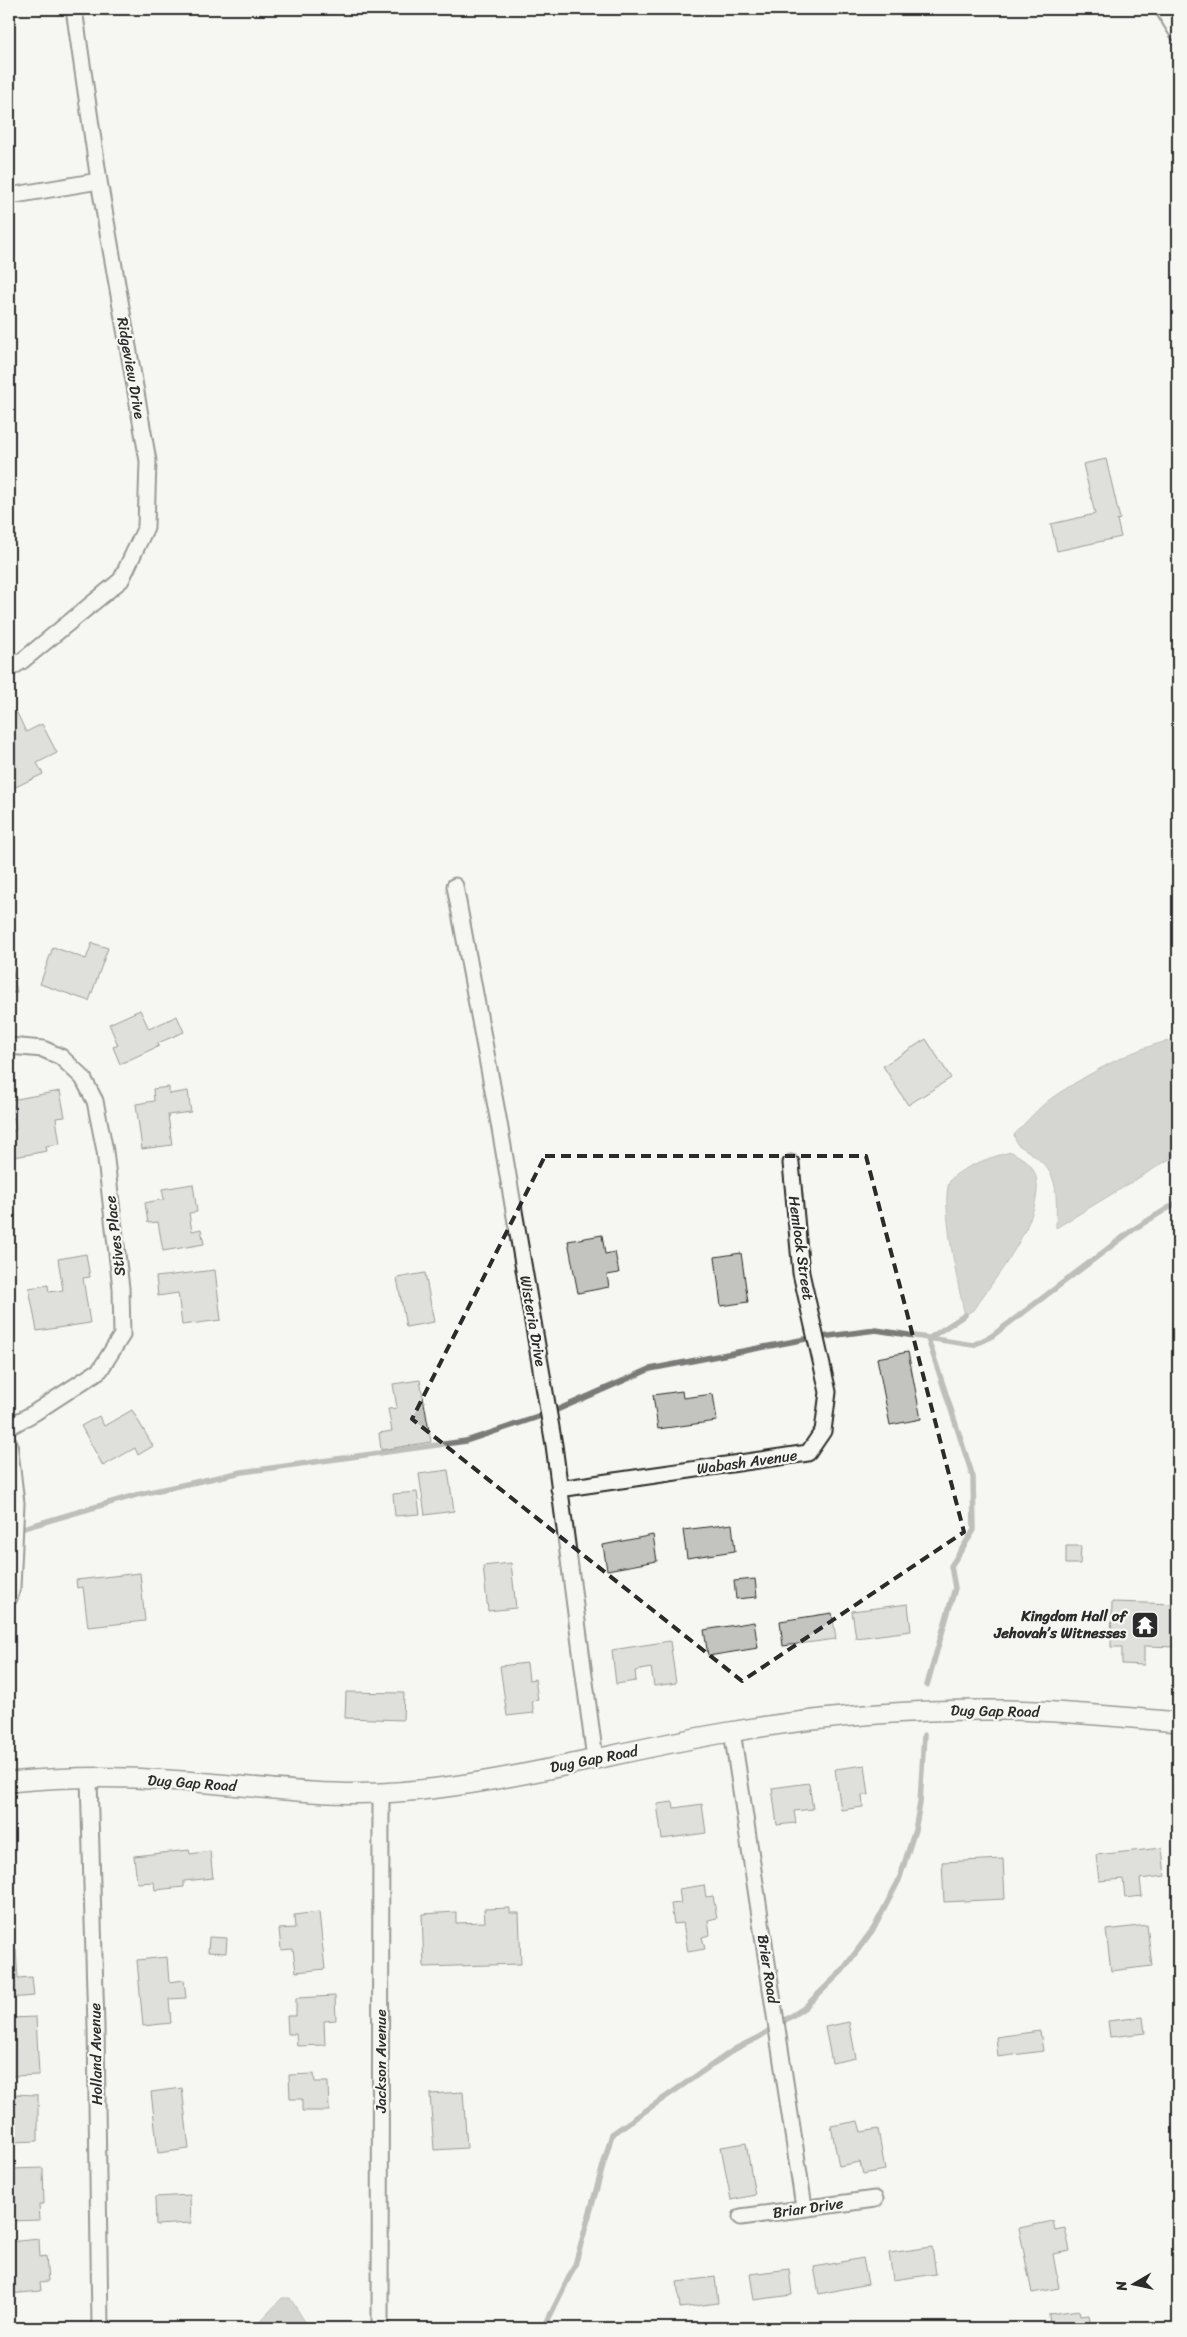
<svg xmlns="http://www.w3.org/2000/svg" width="1187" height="2337" font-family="Sriracha,sans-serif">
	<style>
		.water { fill: #aeaeab; stroke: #7a7a78 }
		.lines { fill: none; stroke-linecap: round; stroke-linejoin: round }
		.stream { stroke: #7a7a78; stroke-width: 5.5 }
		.building { fill: #c3c3c0; stroke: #2b2b2b }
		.minor-casing { stroke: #2b2b2b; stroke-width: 19 }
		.tertiary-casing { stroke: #2b2b2b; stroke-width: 22 }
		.minor { stroke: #f6f6f2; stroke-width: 15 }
		.tertiary { stroke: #f6f6f2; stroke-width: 19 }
		.marked { fill: none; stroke: #2b2b2b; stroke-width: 4; stroke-dasharray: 10 6; stroke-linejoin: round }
		.labels { text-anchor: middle; stroke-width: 4.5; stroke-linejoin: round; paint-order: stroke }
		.street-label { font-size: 15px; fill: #2b2b2b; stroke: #f6f6f2 }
		.poi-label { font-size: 15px; font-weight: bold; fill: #2b2b2b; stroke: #f6f6f2; text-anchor: end }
	</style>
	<rect width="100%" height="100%" fill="#f6f6f2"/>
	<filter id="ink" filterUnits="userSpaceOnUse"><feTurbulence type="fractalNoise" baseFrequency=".02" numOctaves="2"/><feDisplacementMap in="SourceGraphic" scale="10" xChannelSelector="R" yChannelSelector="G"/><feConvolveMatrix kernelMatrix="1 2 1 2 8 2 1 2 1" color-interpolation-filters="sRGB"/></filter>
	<g filter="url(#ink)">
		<path class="water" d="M1178 1040V1154L1056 1228C1057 1181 1059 1170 1017 1144L1014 1135C1026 1122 1039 1107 1053 1097 1083 1077 1142 1042 1178 1040Z
			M1012 1152C1018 1156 1027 1160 1031 1166 1057 1203 994 1280 973 1310L965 1315C959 1291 939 1199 950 1181 956 1169 998 1154 1012 1152Z
			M282 2298H290L309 2328H254Z"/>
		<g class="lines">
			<path class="stream" d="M928 1339 965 1315
				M17 1530 136 1495 242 1472 466 1441 550 1413 650 1369 806 1339 876 1330 973 1345 992 1336 1134 1229 1178 1202
				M927 1685 955 1588 951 1566 974 1530 973 1477 928 1339
				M544 2328 575 2265 612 2134 735 2049 759 2037 804 2008 842 1971 874 1928 899 1880 915 1830 920 1803 924 1735"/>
		</g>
		<path class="building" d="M1106 459 1120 519 1117 520 1121 537 1057 551 1051 524 1095 514 1083 464Z
			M17 713 26 732 42 724 57 753 37 763 43 774 9 790V717Z
			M92 943 108 948 89 1001 40 984 53 947 86 959Z
			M9 952 17 992 9 994Z
			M140 1010 149 1029 177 1016 184 1032 158 1043 159 1046 120 1064 113 1047 118 1045 109 1024Z
			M926 1039 951 1078 908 1105 883 1066Z
			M169 1087V1094L188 1091 191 1112 168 1115 172 1145 142 1149 136 1104 154 1101 153 1089Z
			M60 1091 65 1117 56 1118 60 1144 46 1146 47 1151 9 1158V1132L16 1130 11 1100Z
			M193 1184 197 1212 189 1213 192 1231 201 1229 204 1244 163 1251 158 1222 148 1223 145 1203 164 1199 162 1189Z
			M602 1235 605 1254 615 1252 619 1273 607 1275 609 1287 578 1293 568 1241Z
			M741 1253 748 1302 721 1306 715 1257Z
			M86 1254 90 1277 83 1278 90 1323 37 1331 29 1288 48 1285 49 1292 63 1290 58 1259Z
			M215 1270 221 1320 182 1325 178 1293 158 1296 156 1277Z
			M425 1273 434 1322 406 1327 397 1278Z
			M908 1352 921 1419 890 1425 877 1358Z
			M420 1380 431 1442 381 1450 379 1433 392 1431 388 1409 397 1408 393 1384Z
			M682 1391 683 1398 713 1394 717 1421 658 1429 653 1395Z
			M132 1410 153 1446 138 1455 135 1448 103 1466 81 1426 99 1416 104 1426Z
			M448 1470 454 1511 425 1515 419 1474Z
			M417 1492 420 1514 395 1516 393 1494Z
			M732 1524 735 1551 687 1558 683 1530Z
			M653 1535 657 1561 607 1570 603 1545Z
			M1066 1546H1081L1080 1564H1066Z
			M511 1563 516 1608 488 1611 483 1566Z
			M140 1573 145 1621 88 1627 83 1587 77 1588 76 1580Z
			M755 1579 757 1597 736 1599 734 1581Z
			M1112 1602 1178 1604V1647L1144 1646V1665L1122 1664V1647H1111Z
			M908 1604 911 1631 856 1638 852 1611Z
			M832 1613 836 1639 783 1646 780 1621Z
			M754 1622 758 1648 708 1656 704 1630Z
			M670 1641 676 1683 654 1686 651 1668 635 1671 636 1681 616 1684 612 1650Z
			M527 1663 529 1680 535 1679 538 1700 532 1701 534 1713 507 1716 500 1666Z
			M346 1692 404 1693 403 1720 345 1718Z
			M865 1765 869 1795H862L863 1807 841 1810 835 1769Z
			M809 1783 813 1809 794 1811 796 1823 777 1825 772 1788Z
			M673 1802 674 1808 702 1804 706 1833 662 1839 657 1804Z
			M1162 1848 1165 1876 1140 1879 1142 1896 1125 1898 1123 1879 1099 1881 1096 1855Z
			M189 1850 190 1854 210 1851 213 1878 184 1881V1887L155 1890 154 1882 137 1883 134 1856Z
			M1003 1859 1005 1899 944 1902 942 1862Z
			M704 1885 706 1897 713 1896 717 1918 708 1920 710 1935 702 1937 705 1949 688 1952 683 1923 674 1924 671 1904 681 1903 679 1889Z
			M510 1908V1913H519L521 1964 424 1967 422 1914 456 1912V1923L485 1922 484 1909Z
			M319 1912 325 1969 296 1972 293 1949 281 1950 279 1929 295 1928 294 1915Z
			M1147 1925 1152 1966 1111 1971 1106 1930Z
			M209 1937 227 1938 226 1953 208 1952Z
			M9 1950H16L18 1978 32 1977 34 1996 9 1998Z
			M167 1957 169 1982 184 1980 186 1998 169 1999 171 2023 143 2026 137 1960Z
			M335 1996 336 2020 324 2021 325 2045 297 2046 296 2034H288L287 2016H296V1998Z
			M36 2017 39 2075 10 2076 9 2018Z
			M1143 2017 1145 2033 1110 2037 1108 2021Z
			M849 2022 856 2058 832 2063 825 2027Z
			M1040 2031 1043 2051 998 2057 996 2037Z
			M314 2074 315 2082H328L329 2111H302V2099H290L289 2075Z
			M182 2088 189 2149 158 2153 151 2092Z
			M463 2092 467 2148 434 2150 430 2094Z
			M11 2094 38 2095V2141L11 2142Z
			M858 2121 861 2132 878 2129 885 2170 863 2174 860 2162 839 2166 831 2126Z
			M746 2143 755 2195 731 2200 721 2147Z
			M43 2168 44 2204H39L40 2220 10 2221 9 2169Z
			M190 2195 191 2223 156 2225 155 2197Z
			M1053 2221 1055 2230 1065 2228 1070 2251 1053 2254 1059 2288 1032 2293 1019 2228Z
			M39 2239 40 2257 46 2256 48 2281 40 2282 41 2291 9 2294V2275H12L9 2242Z
			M932 2247 936 2274 893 2280 889 2253Z
			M863 2258 868 2284 819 2294 814 2267Z
			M789 2269 792 2295 754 2300 750 2274Z
			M715 2277 718 2303 680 2308 677 2282Z
			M1079 2310 1080 2316 1089 2315 1091 2328H1050L1049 2314Z"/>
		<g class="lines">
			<g class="minor-casing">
				<path id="minor" d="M1163 9 1178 33
					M9 196 99 181
					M9 669 22 661 121 580 146 527 148 461 99 181 74 9
					M455 886 499 1123 554 1445 595 1759
					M9 1046 43 1049 61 1057 83 1078 95 1101 105 1151 121 1288 122 1335 100 1370 34 1413 9 1427
					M9 1443 16 1503 12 1588 9 1598
					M559 1489 808 1453 823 1431 828 1392 801 1273 791 1163
					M732 1731 804 2207
					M89 1779 96 2027 100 2328
					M741 2217 875 2199
					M380 2328 381 1793"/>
			</g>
			<g class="tertiary-casing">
				<path id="tertiary" d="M9 1782C61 1777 116 1776 168 1780 239 1784 310 1796 381 1793 499 1787 614 1751 730 1732 821 1716 915 1709 1007 1710 1064 1711 1121 1717 1178 1722"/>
			</g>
			<use href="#minor" class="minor"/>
			<use href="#tertiary" class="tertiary"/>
		</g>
	</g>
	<path d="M0 0H1187V2337H0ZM545 1156H866L964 1532 742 1681 412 1419Z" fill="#f6f6f2" fill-opacity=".55" fill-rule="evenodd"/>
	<path class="marked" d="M545 1156H866L964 1532 742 1681 412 1419Z"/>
	<defs>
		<g id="temple-square" transform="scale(1.4375)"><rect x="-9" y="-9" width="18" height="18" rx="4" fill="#2b2b2b" stroke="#f6f6f2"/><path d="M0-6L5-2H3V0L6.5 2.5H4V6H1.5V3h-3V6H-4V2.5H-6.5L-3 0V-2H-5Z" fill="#fff"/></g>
	</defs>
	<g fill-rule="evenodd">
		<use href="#temple-square" x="1145" y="1625"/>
	</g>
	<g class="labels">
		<g class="street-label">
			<text transform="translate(131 368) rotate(80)" y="5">Ridgeview Drive</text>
			<text transform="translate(115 1236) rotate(-97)" y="5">Stives Place</text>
			<text transform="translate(801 1248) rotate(82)" y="5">Hemlock Street</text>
			<text transform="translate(533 1321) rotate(80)" y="5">Wisteria Drive</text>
			<text transform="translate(747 1462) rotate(-8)" y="5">Wabash Avenue</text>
			<text transform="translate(995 1711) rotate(1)" y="5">Dug Gap Road</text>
			<text transform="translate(594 1759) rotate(-11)" y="5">Dug Gap Road</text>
			<text transform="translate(192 1783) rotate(4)" y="5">Dug Gap Road</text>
			<text transform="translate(768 1969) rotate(81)" y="5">Brier Road</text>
			<text transform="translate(96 2054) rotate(-91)" y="5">Holland Avenue</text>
			<text transform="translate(381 2061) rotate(-90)" y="5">Jackson Avenue</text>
			<text transform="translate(808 2208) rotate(-8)" y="5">Briar Drive</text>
		</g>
		<g class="poi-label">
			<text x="1126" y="1621">Kingdom Hall of<tspan x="1126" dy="17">Jehovah’s Witnesses</tspan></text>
		</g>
	</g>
	<rect width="1187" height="2337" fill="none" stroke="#f6f6f2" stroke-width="30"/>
	<rect x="15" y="15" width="1157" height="2307" fill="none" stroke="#2b2b2b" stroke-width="2" filter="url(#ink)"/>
	<g transform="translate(1134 2284) rotate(261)" stroke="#f6f6f2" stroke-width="4" paint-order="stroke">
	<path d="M0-4L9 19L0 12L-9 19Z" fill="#2b2b2b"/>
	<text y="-8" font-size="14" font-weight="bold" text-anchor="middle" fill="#2b2b2b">N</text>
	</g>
</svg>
